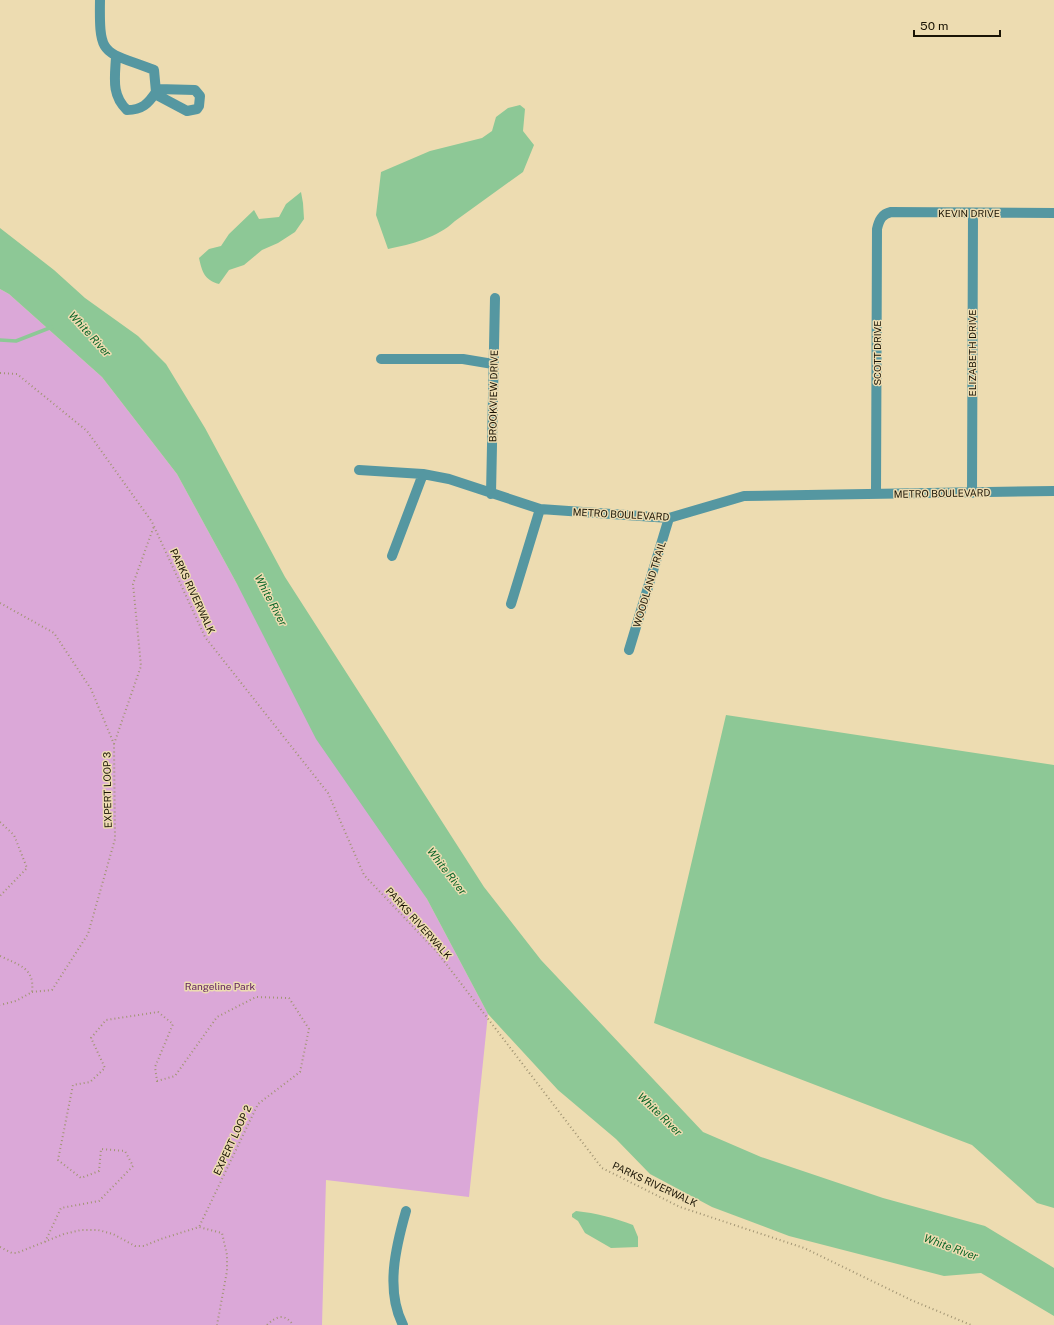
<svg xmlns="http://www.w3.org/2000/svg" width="1054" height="1325" font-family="'Public Sans',sans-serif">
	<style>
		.green { fill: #dba8d8 }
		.water { fill: #8dc896 }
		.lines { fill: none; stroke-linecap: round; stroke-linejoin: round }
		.stream { stroke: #8dc896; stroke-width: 3.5 }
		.path { stroke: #a19473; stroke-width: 2; stroke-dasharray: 1 3; stroke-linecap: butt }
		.minor { stroke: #5597a1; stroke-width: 10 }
		.labels { text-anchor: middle; stroke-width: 3; stroke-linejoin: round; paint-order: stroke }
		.street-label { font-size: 10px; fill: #1a1405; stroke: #eddcb1 }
		.park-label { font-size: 10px; fill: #60215f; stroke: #eddcb1 }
		.water-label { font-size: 11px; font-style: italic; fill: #096528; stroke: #eddcb1 }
	</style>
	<rect width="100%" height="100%" fill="#eddcb1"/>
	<path class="green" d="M0 289 9 294 102 377 177 474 237 584 427 899 488 1014 469 1197 326 1180 322 1325H0Z"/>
	<path class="water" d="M520 105 525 109 523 131 534 145 523 172 455 221C437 238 412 244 388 249L376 215 381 172 430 151 482 138 492 131 496 117 508 108Z
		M301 192 303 203 304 219 295 232 278 243 262 250 244 265 229 270 219 284C204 280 202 271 199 258L209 249 221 246 229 234 254 210 259 219 279 217 286 204Z
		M0 228 54 270 85 298 138 336 166 364 205 428 285 577 484 887 541 960 703 1132 761 1157 883 1198 985 1226 1054 1268V1316L981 1273 944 1276 789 1236 712 1207 650 1174 616 1139 558 1090 488 1014 427 899 316 739 237 584 177 474 102 377 9 294 0 289Z
		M726 715 1054 765V1208L1037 1203 972 1145 654 1023Z
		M576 1211C596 1213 615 1218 633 1225L638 1237V1247L611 1248 585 1233 578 1221 572 1217V1214Z"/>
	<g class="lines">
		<path class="stream" d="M0 340 16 341 52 327"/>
		<path class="path" d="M0 373 17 374 87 431 152 522 205 637 328 793 364 875 437 952 602 1168 680 1207 804 1248 911 1300 971 1325
			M0 603 54 633 91 689 114 744 115 839 88 934 52 990 32 992
			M114 744 141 666 133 584 154 526
			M0 822 14 835 27 868 0 896
			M0 956C19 965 35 968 32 992L16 1001 0 1005
			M45 1242 61 1208 99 1201 133 1166 125 1151 101 1149 99 1171 81 1178 58 1160 73 1085 90 1082 105 1068 91 1038 106 1020 158 1012 173 1024 155 1067 157 1081 175 1076 217 1017 256 997 289 998 309 1029 300 1072 258 1104 199 1227
			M0 1247 12 1253H17L64 1234 81 1230H98L113 1234 135 1246H144L161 1239 199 1227 222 1233 227 1255V1271L217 1325
			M267 1325C276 1316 285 1313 293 1325"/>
		<path class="minor" d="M100 0C99 59 103 50 154 70L156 92C148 104 142 110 127 110 111 95 115 77 116 57
			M155 94 187 111 197 109 199 106 200 96 195 90 157 89
			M381 359H463L493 364
			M359 470 423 474 449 479 540 509 669 518 744 496 1054 491
			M972 493 973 213
			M491 494 495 298
			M876 494 877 229C879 220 882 214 891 212L1054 213
			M392 556 423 474
			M511 604 540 509
			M629 650 669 518
			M403 1325C385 1290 396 1246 406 1211"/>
	</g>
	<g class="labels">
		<g class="street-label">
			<text x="969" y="217">KEVIN DRIVE</text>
			<text transform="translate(877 353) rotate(-90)" y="4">SCOTT DRIVE</text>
			<text transform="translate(972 353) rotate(-90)" y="4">ELIZABETH DRIVE</text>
			<text transform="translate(493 396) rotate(-89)" y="4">BROOKVIEW DRIVE</text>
			<text transform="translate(942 493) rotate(-1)" y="4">METRO BOULEVARD</text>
			<text transform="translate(621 514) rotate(3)" y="4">METRO BOULEVARD</text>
			<text transform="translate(649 584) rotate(-73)" y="4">WOODLAND TRAIL</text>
			<text transform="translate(193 591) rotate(65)" y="4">PARKS RIVERWALK</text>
			<text transform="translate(107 790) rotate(-91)" y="4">EXPERT LOOP 3</text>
			<text transform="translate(419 923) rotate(48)" y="4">PARKS RIVERWALK</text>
			<text transform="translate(232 1140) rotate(-65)" y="4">EXPERT LOOP 2</text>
			<text transform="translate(655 1184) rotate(25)" y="4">PARKS RIVERWALK</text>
		</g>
		<g class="park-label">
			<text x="220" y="990">Rangeline Park</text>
		</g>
		<g class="water-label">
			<text transform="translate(90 334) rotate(48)" y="4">White River</text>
			<text transform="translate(271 600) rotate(62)" y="4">White River</text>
			<text transform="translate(447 871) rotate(52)" y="4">White River</text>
			<text transform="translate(660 1114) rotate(44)" y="4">White River</text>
			<text transform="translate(951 1247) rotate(20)" y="4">White River</text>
		</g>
	</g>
	<path d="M914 30v6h86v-6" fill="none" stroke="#1a1405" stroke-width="2"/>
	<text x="920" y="30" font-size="12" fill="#1a1405" stroke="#eddcb1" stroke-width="3" paint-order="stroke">50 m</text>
</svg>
